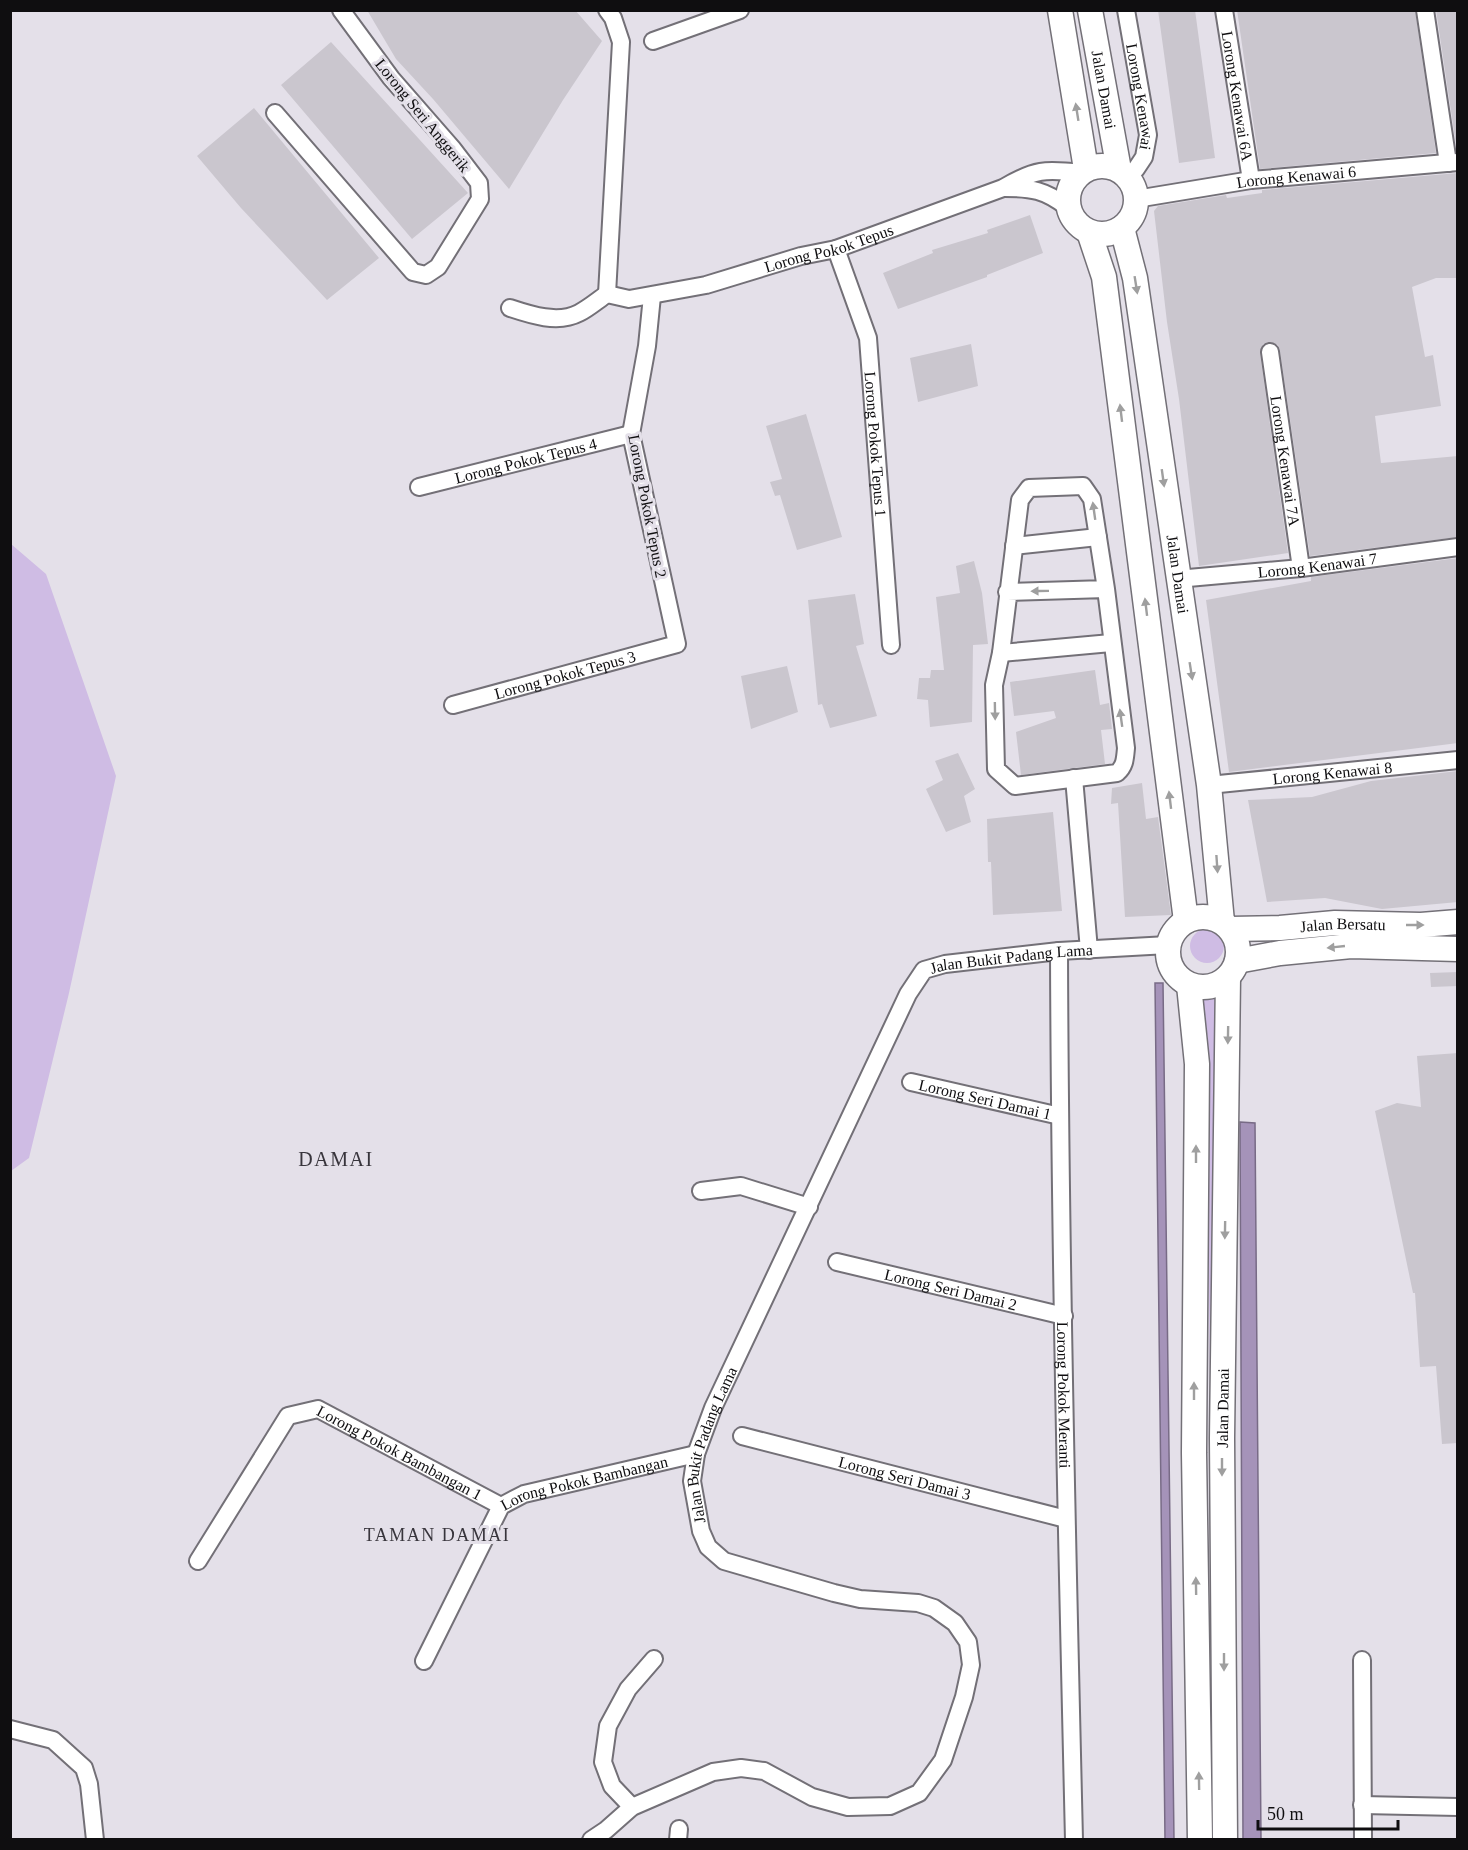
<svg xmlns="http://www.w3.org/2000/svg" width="1468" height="1850" font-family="Georgia,serif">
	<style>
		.green { fill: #cfbce4 }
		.water { fill: #a593b9; stroke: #786b86; stroke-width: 1.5 }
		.building { fill: #cac6ce }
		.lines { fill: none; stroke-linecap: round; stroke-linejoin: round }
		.street-casing { stroke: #737077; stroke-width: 20 }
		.secondary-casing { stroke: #737077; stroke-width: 27 }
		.street { stroke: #fff; stroke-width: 16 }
		.secondary { stroke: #fff; stroke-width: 24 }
		.oneway { fill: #9f9f9f }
		.labels { text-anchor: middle; stroke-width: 6; stroke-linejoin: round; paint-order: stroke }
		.street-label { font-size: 16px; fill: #0f0e10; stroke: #e4e0e9 }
		.neighbourhood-label { font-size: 18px; letter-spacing: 1.5px; fill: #38353c; stroke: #e4e0e9 }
		.quarter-label { font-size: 20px; letter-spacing: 1.5px; fill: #38353c; stroke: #e4e0e9 }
	</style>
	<rect width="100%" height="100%" fill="#e4e0e9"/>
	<path class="green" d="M11 544 46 574 116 776 69 993 29 1158 11 1171Z
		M1190 946a17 17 0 1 1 34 0a17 17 0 1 1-34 0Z
		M1200 991 1220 993 1217 1840 1210 1839 1212 1574 1209 1304V1095L1208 1039Z"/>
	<path class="water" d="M1155 983H1163L1174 1840 1165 1839Z
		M1240 1122 1255 1123 1261 1840 1243 1839Z"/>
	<path class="building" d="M367 10H575L602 41 563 100 509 189 433 99 396 59Z
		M1158 10H1195L1215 158 1179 163Z
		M1237 10H1415L1436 153 1260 169Z
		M1436 10H1458V152H1457Z
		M331 42 468 193 412 239 281 85Z
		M254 108 379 258 327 300 241 208 197 156Z
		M1458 173V278H1436L1412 287 1425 357 1433 355 1441 406 1375 416 1381 463 1458 456V537L1310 556 1280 351 1278 345 1269 342 1263 344 1260 353 1288 553 1199 566 1179 399 1167 322 1154 211 1158 206 1226 195 1227 198 1262 193V190Z
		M1030 215 1043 253 987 275V277L898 309 883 273 933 253 932 250 988 233 987 230Z
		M971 344 978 386 918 402 910 358Z
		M806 414 842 537 797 550 780 495 775 496 770 482 782 479 766 426Z
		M1458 558V743L1229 772 1206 600 1311 581V577Z
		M974 561 982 593 988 644 973 645 972 722 930 727 928 700 917 699 919 678H930L931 670H944L936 597 960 593 956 566Z
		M855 594 864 644 856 646 877 716 830 728 822 704 818 705 808 600Z
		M787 666 798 712 751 729 741 676Z
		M1095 670 1100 705 1109 703 1112 729 1101 730 1105 764 1021 775 1016 732 1056 718 1054 711 1014 716 1010 682Z
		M958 753 975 789 964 796 971 822 946 832 926 789 943 780 935 761Z
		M1458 771V902L1382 909 1325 898 1267 902 1248 800 1312 797 1371 781Z
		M1142 783 1146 819 1158 817 1171 915 1125 917 1118 803 1111 804 1112 788Z
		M1053 812 1062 911 993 915 991 862H988L987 819Z
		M1458 972V986L1431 987 1430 973Z
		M1458 1053V1443L1442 1444 1436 1366 1420 1367 1415 1293H1413L1375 1111 1397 1103 1421 1107 1417 1056Z"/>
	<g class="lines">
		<g class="street-casing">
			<g id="street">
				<path id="s1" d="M1126 10 1148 135 1144 157 1136 169 1127 177"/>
				<path id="s2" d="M1224 10 1251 180"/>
				<path d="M1425 10 1448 163"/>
				<path d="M653 41 740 10"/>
				<path d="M275 113 413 272 426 275 438 267 480 199 479 183 453 149 391 78 341 10"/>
				<path d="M1005 188C1032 188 1045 190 1067 207"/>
				<path id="s3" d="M1136 199 1251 180 1458 162"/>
				<path id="s4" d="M836 249 868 338 891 645"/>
				<path d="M607 294 621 42 613 18 607 10"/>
				<path id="s5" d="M510 308C531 315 558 324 579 313 589 308 598 300 607 294L629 299 706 285 801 256 836 249 1003 188C1035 169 1045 169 1081 173"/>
				<path id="s6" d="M1270 352 1301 568"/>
				<path id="s7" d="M419 487 631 434"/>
				<path d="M1014 546 1098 537"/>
				<path id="s8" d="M1177 579 1301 568 1458 547"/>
				<path d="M1007 592 1106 589 1126 748C1125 759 1125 766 1117 773L1015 786 996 769 994 685 1001 653 1020 500 1029 488 1083 486 1092 499 1106 589"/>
				<path d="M1001 653 1111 643"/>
				<path id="s9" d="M453 705 677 644 631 434 647 346 652 296"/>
				<path d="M1074 778 1089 950"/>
				<path id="s10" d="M1209 785 1458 760"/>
				<path id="s11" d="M1059 951C1060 1247 1067 1543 1074 1840"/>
				<path id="s12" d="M911 1082 1060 1116"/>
				<path d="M701 1191 741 1186 809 1207"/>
				<path id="s13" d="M837 1262 1064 1316"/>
				<path id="s14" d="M742 1436 1066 1519"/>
				<path id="s15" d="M198 1561 288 1416 318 1409 501 1506"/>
				<path d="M1362 1660 1363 1840"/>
				<path id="s16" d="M424 1661 501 1506 524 1494 696 1454"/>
				<path d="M10 1729 53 1740 84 1768 89 1784 95 1840"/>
				<path d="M1362 1805 1458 1807"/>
				<path d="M632 1807 612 1786 603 1762 608 1726 628 1689 654 1659"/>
				<path id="s17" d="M591 1840 606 1830 632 1807 713 1772 741 1768 764 1771 812 1797 848 1807 890 1806 919 1793 943 1760 964 1697 971 1665 968 1642 955 1623 934 1608 918 1603 860 1599 834 1593 724 1561 708 1547 701 1531 692 1481 696 1454 713 1408 908 994 924 970 945 964 1059 951 1168 945"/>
				<path d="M678 1840 679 1829"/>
			</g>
		</g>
		<g class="secondary-casing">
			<g id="secondary">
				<path d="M1060 10 1086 169"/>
				<path id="s18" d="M1090 10 1119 170"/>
				<circle cx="1102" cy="200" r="34"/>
				<path id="s19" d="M1122 228 1135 278 1209 785 1222 922"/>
				<path d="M1089 232 1104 277 1186 921"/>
				<circle cx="1203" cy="952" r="35"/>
				<path id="s20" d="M1231 929 1280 928 1335 923 1421 925 1458 922"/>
				<path d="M1237 961 1280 953 1351 946 1458 949"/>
				<path d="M1189 985 1197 1064 1194 1453 1200 1840"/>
				<path id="s21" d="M1225 1840 1222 1438 1228 977"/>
			</g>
		</g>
		<use href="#street" class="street"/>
		<use href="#secondary" class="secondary"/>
	</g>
	<defs><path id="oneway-solid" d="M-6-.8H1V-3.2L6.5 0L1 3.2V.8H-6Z" transform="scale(1.5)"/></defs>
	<g class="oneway">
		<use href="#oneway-solid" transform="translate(1077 112) rotate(-99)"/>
		<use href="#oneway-solid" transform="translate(1136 285) rotate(81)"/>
		<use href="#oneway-solid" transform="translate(1121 413) rotate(-97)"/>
		<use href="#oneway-solid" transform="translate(1163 478) rotate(82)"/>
		<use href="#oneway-solid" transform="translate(1094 511) rotate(-98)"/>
		<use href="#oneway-solid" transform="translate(1040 591) rotate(179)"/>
		<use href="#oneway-solid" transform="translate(1146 607) rotate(-97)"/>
		<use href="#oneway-solid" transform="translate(1191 671) rotate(81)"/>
		<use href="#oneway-solid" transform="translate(995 711) rotate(89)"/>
		<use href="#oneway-solid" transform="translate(1121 718) rotate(-98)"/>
		<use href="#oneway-solid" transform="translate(1170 800) rotate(-97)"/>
		<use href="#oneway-solid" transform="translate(1217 864) rotate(86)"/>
		<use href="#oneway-solid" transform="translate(1415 925)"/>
		<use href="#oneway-solid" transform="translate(1336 947) rotate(174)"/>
		<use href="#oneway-solid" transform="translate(1228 1035) rotate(91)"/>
		<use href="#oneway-solid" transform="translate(1196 1154) rotate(-90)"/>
		<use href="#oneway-solid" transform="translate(1225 1230) rotate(91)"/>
		<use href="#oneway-solid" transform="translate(1194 1391) rotate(-90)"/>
		<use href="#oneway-solid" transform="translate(1222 1467) rotate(90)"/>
		<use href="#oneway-solid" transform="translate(1196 1586) rotate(-91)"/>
		<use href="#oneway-solid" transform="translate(1224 1662) rotate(90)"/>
		<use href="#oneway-solid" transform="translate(1199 1781) rotate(-91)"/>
	</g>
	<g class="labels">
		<g class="street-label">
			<text dy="6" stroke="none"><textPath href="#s18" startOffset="81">Jalan Damai</textPath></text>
			<text dy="6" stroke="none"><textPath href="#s2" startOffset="87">Lorong Kenawai 6A</textPath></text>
			<text dy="6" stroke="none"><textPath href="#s1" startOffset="88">Lorong Kenawai</textPath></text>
			<text transform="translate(423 115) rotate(51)" y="6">Lorong Seri Anggerik</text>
			<text dy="6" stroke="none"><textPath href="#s3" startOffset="162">Lorong Kenawai 6</textPath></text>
			<text dy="6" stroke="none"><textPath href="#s5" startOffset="334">Lorong Pokok Tepus</textPath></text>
			<text dy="6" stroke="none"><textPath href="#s4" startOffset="201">Lorong Pokok Tepus 1</textPath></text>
			<text dy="6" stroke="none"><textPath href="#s6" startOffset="110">Lorong Kenawai 7A</textPath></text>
			<text dy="6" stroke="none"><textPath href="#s7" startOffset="110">Lorong Pokok Tepus 4</textPath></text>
			<text transform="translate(648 506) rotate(79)" y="6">Lorong Pokok Tepus 2</text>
			<text dy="6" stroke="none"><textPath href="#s8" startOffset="141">Lorong Kenawai 7</textPath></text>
			<text dy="6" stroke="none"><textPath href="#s19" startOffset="351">Jalan Damai</textPath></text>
			<text dy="6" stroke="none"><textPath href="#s9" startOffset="116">Lorong Pokok Tepus 3</textPath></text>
			<text dy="6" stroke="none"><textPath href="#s10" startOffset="124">Lorong Kenawai 8</textPath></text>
			<text dy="6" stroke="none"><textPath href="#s20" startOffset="112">Jalan Bersatu</textPath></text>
			<text dy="6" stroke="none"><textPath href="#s17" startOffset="1527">Jalan Bukit Padang Lama</textPath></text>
			<text dy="6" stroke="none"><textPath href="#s12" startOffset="76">Lorong Seri Damai 1</textPath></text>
			<text dy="6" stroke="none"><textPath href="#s13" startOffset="117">Lorong Seri Damai 2</textPath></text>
			<text dy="6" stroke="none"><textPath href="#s11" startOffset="444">Lorong Pokok Meranti</textPath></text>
			<text dy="6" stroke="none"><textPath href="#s21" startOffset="432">Jalan Damai</textPath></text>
			<text dy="6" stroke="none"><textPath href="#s17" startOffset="915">Jalan Bukit Padang Lama</textPath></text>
			<text dy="6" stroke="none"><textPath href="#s15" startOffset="294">Lorong Pokok Bambangan 1</textPath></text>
			<text dy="6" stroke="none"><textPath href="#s14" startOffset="168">Lorong Seri Damai 3</textPath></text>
			<text dy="6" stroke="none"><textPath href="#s16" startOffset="260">Lorong Pokok Bambangan</textPath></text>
		</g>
		<g class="neighbourhood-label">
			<text x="437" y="1541">TAMAN DAMAI</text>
		</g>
		<g class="quarter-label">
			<text x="336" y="1166">DAMAI</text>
		</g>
	</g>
	<rect width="1468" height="1850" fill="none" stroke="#0f0e10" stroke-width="24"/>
	<path d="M1258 1820v9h140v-9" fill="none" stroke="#0f0e10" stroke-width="3"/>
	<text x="1267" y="1820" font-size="18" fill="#0f0e10" stroke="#e4e0e9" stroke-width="4.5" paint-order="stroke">50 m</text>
</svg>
